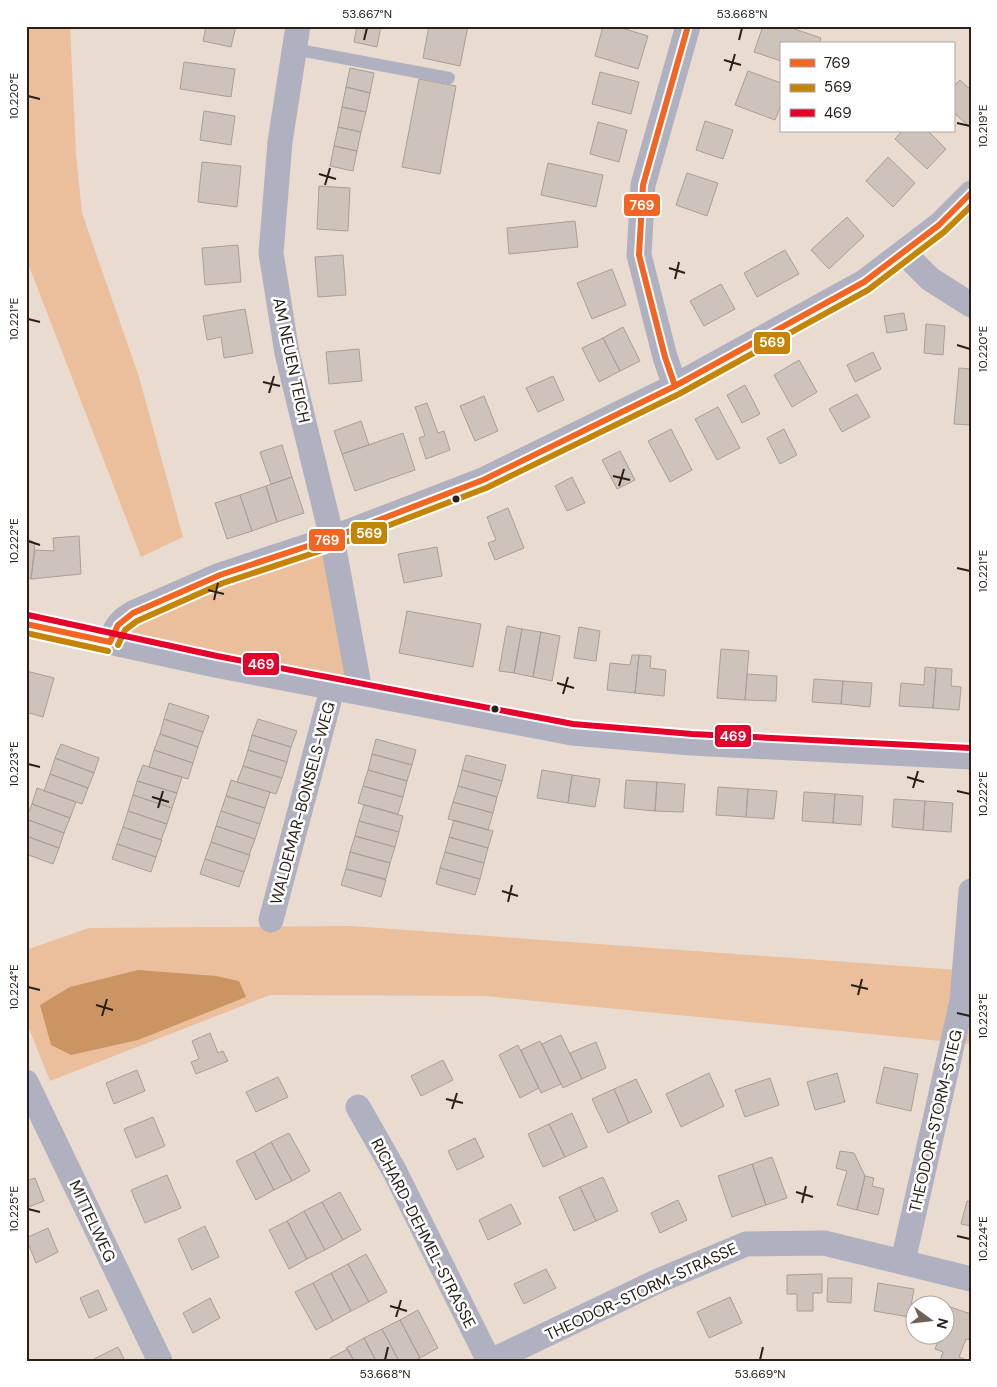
<svg xmlns="http://www.w3.org/2000/svg" width="997" height="1387" font-family="'DM Sans',sans-serif">
	<style>
		.green { fill: #ebbf9b }
		.water { fill: #ca9463 }
		.building { fill: #cec3ba; stroke: #aa9e96 }
		.lines { fill: none; stroke-linecap: round; stroke-linejoin: round }
		.service { stroke: #afb1c0; stroke-width: 12 }
		.minor { stroke: #afb1c0; stroke-width: 25 }
		.bus-1-casing { stroke: #fff; stroke-width: 10 }
		.bus-2-casing { stroke: #fff; stroke-width: 10 }
		.bus-3-casing { stroke: #fff; stroke-width: 10 }
		.bus-1 { stroke: #f26522; stroke-width: 6 }
		.bus-2 { stroke: #c48406; stroke-width: 6 }
		.bus-3 { stroke: #e4002b; stroke-width: 6 }
		.ticks { fill: none; stroke: #2a2018; stroke-width: 2 }
		.bus-dot { fill: #2a2018; stroke: #fff; stroke-width: 2 }
		.labels { text-anchor: middle; stroke-width: 5; stroke-linejoin: round; paint-order: stroke }
		.street-label { font-size: 16px; fill: #2a2018; stroke: #fff }
		.line-badge { stroke: #fff; stroke-width: 2 }
		.badge-label { font-size: 14px; text-anchor: middle; font-weight: bold; fill: #fff }
		.neatline { fill: none; stroke: #2a2018; stroke-width: 2 }
		.ticks-label { font-size: 12px; text-anchor: middle; fill: #2a2018 }
	</style>
	<rect width="100%" height="100%" fill="#eadbd0"/>
	<path class="green" d="M26 26H70L76 154 82 213 139 377 183 537 141 557 26 258Z
		M324 546 349 680 119 640 126 622Z
		M351 926 971 971V1044L486 996 270 995 50 1081 26 1021V950L89 928Z"/>
	<path class="water" d="M138 970 216 976 239 981 246 997 138 1040 71 1055 51 1045 40 1005 70 987Z"/>
	<path class="building" d="M206 26H236L231 47 203 41Z
		M357 26H381L377 47 354 42Z
		M429 26H468L460 66 423 58Z
		M603 26H615L648 36 638 69 595 56Z
		M763 26H786L821 38 819 44H781V61L754 52Z
		M184 62 235 69 231 97 180 89Z
		M350 68 374 73 370 93 346 87Z
		M748 71 781 83V105L775 120 735 105Z
		M600 72 639 82 631 114 592 104Z
		M419 79 456 86 440 174 402 167Z
		M960 80 971 90 970 127 953 112V87Z
		M346 87 370 93 366 112 342 107Z
		M342 107 366 112 361 132 338 127Z
		M204 111 235 116 231 145 200 140Z
		M705 121 733 130 723 159 696 150Z
		M598 122 627 130 619 162 590 154Z
		M338 127 361 132 357 151 334 146Z
		M902 131H928L946 149 927 169 895 139Z
		M334 146 357 151 353 171 330 166Z
		M888 157 915 183 893 207 866 181Z
		M202 162 241 166 237 207 198 202Z
		M548 163 603 175 596 207 541 195Z
		M687 173 718 183 707 216 676 205Z
		M319 186 350 188 348 231 317 229Z
		M847 217 864 236 829 269 811 250Z
		M575 221 578 247 509 254 507 228Z
		M238 245 241 282 205 285 202 248Z
		M785 250 799 274 757 297 744 273Z
		M343 255 346 295 318 297 315 257Z
		M612 269 626 305 592 319 577 283Z
		M721 284 735 309 704 326 690 301Z
		M245 309 253 353 224 358 221 337 207 340 203 316Z
		M904 313 907 330 887 333 884 316Z
		M926 324 945 326 943 355 924 353Z
		M623 327 640 361 620 371 603 338Z
		M603 338 620 371 599 382 582 348Z
		M359 349 362 381 329 384 326 352Z
		M873 352 881 369 855 382 847 365Z
		M799 360 817 392 792 407 774 375Z
		M959 368 971 369V425L954 424Z
		M553 376 564 400 538 412 526 388Z
		M745 385 760 414 742 423 727 395Z
		M857 394 870 417 842 432 829 409Z
		M484 396 498 431 475 441 460 406Z
		M427 403 438 433 444 431 450 450 426 459 419 438 425 436 415 407Z
		M718 407 740 448 717 460 695 419Z
		M361 421 369 445 342 454 334 431Z
		M671 429 692 470 670 482 648 441Z
		M784 429 797 455 780 464 767 438Z
		M403 433 415 470 355 491 342 454Z
		M282 445 292 477 271 484 260 452Z
		M620 451 635 480 617 489 602 460Z
		M292 477 304 513 277 522 266 486Z
		M572 477 585 503 567 511 555 486Z
		M266 486 277 522 252 531 240 495Z
		M240 495 252 531 227 539 215 503Z
		M508 508 524 548 495 560 488 543 496 540 487 517Z
		M79 536 81 574 31 579 35 550 54 551 53 538Z
		M26 538 35 543 31 579 26 576Z
		M437 547 442 576 404 583 398 554Z
		M407 611 481 624 473 667 399 653Z
		M507 626 522 629 514 673 499 671Z
		M579 627 600 631 596 661 574 658Z
		M522 629 541 632 533 677 514 673Z
		M541 632 560 636 552 681 533 677Z
		M721 649 749 651 745 700 717 698Z
		M632 655H639L635 693 607 690 610 663 630 665Z
		M639 655 651 656 650 668 666 670 664 696 635 693Z
		M925 667 936 668 933 708 899 706 901 683 924 685Z
		M936 668 952 669 951 686 961 687 959 710 933 708Z
		M26 671 54 678 43 717 26 712Z
		M747 674 777 676 776 701 745 700Z
		M814 679 843 681 841 704 812 702Z
		M843 681 872 683 870 707 841 704Z
		M169 703 209 716 203 732 164 719Z
		M164 719 203 732 198 747 160 734Z
		M258 719 297 731 291 747 252 735Z
		M160 734 198 747 193 763 154 750Z
		M252 735 291 747 287 762 248 750Z
		M376 739 416 750 412 765 372 754Z
		M61 744 99 758 94 773 55 758Z
		M154 750 193 763 188 779 149 767Z
		M248 750 287 762 282 778 243 766Z
		M372 754 412 765 407 781 368 770Z
		M466 755 506 765 502 781 462 770Z
		M55 758 94 773 88 788 50 774Z
		M143 765 182 777 177 793 137 781Z
		M243 766 282 778 276 794 237 782Z
		M368 770 407 781 403 797 363 786Z
		M462 770 502 781 497 797 458 786Z
		M542 770 572 775 568 803 537 798Z
		M50 774 88 788 82 804 44 791Z
		M572 775 600 779 595 807 568 803Z
		M231 780 270 792 265 808 226 796Z
		M626 780 657 782 655 811 624 808Z
		M137 781 177 793 172 808 133 795Z
		M657 782 685 784 683 812 655 811Z
		M363 786 403 797 398 814 358 803Z
		M458 786 497 797 493 813 453 802Z
		M718 787 748 789 746 817 716 815Z
		M37 788 76 802 70 818 32 804Z
		M748 789 777 791 774 819 746 817Z
		M804 792 835 794 833 823 802 821Z
		M835 794 863 796 861 825 833 823Z
		M133 795 172 808 167 824 128 811Z
		M226 796 265 808 260 824 221 811Z
		M894 799 925 801 923 830 892 827Z
		M925 801 953 803 951 832 923 830Z
		M453 802 493 813 488 830 448 819Z
		M32 804 70 818 64 833 26 819Z
		M364 805 403 816 399 832 359 821Z
		M128 811 167 824 161 840 123 827Z
		M221 811 260 824 255 839 216 826Z
		M26 819 64 833 59 848 26 836Z
		M454 820 493 831 488 848 449 837Z
		M359 821 399 832 395 847 355 836Z
		M216 826 255 839 249 855 211 842Z
		M123 827 162 840 156 857 117 844Z
		M26 836 59 848 53 864 26 854Z
		M355 836 395 847 390 863 350 852Z
		M449 837 488 848 484 863 445 852Z
		M211 842 250 855 244 872 205 859Z
		M117 844 156 857 151 872 112 859Z
		M350 852 390 863 386 879 346 869Z
		M445 852 484 863 480 879 440 868Z
		M205 859 244 872 239 887 200 874Z
		M440 868 480 879 475 895 436 884Z
		M346 869 386 880 381 897 341 885Z
		M210 1033 218 1053 223 1051 228 1061 196 1074 191 1062 199 1059 192 1041Z
		M561 1035 582 1079 563 1088 542 1044Z
		M540 1041 561 1084 541 1093 521 1050Z
		M596 1042 606 1068 582 1079 570 1053Z
		M518 1045 539 1088 520 1098 499 1055Z
		M443 1060 453 1080 421 1096 411 1076Z
		M884 1067 918 1074 911 1111 876 1103Z
		M137 1070 145 1091 114 1104 106 1083Z
		M709 1073 724 1106 681 1127 666 1094Z
		M837 1073 845 1102 815 1110 807 1082Z
		M278 1077 288 1097 256 1112 246 1092Z
		M770 1078 779 1105 745 1117 735 1090Z
		M636 1079 652 1112 629 1123 614 1089Z
		M614 1089 629 1123 608 1133 592 1099Z
		M572 1113 587 1147 565 1157 549 1124Z
		M153 1117 165 1146 136 1158 124 1129Z
		M549 1124 565 1157 543 1167 528 1134Z
		M289 1133 310 1171 292 1181 271 1142Z
		M475 1138 484 1157 457 1170 448 1151Z
		M271 1142 292 1181 274 1190 254 1152Z
		M840 1151 854 1153 865 1176 857 1210 837 1205 847 1171 836 1168Z
		M254 1152 274 1190 256 1200 236 1161Z
		M772 1157 787 1198 766 1205 752 1164Z
		M752 1164 766 1205 732 1217 718 1176Z
		M167 1175 181 1208 145 1223 131 1190Z
		M865 1176 874 1178 872 1186 884 1189 878 1215 857 1210Z
		M603 1177 618 1211 596 1221 580 1187Z
		M35 1178 44 1201 26 1208V1181Z
		M580 1187 596 1221 574 1231 559 1197Z
		M340 1192 361 1230 343 1240 322 1202Z
		M678 1200 687 1220 660 1233 651 1213Z
		M967 1201 971 1202V1226L961 1224Z
		M322 1202 343 1240 325 1250 304 1211Z
		M511 1204 521 1224 488 1240 479 1220Z
		M304 1211 325 1250 307 1259 287 1221Z
		M287 1221 307 1259 289 1269 269 1230Z
		M205 1226 219 1257 192 1270 178 1239Z
		M48 1228 58 1252 36 1263 26 1238Z
		M366 1254 387 1292 369 1302 348 1264Z
		M348 1264 369 1302 351 1311 331 1273Z
		M546 1269 556 1288 524 1304 514 1284Z
		M331 1273 351 1311 333 1321 313 1283Z
		M822 1274V1293H813V1311H797V1294H787V1275Z
		M828 1278H852L851 1303 827 1302Z
		M313 1283 333 1321 316 1330 295 1292Z
		M878 1283 914 1289 909 1317 874 1311Z
		M98 1290 107 1310 89 1318 80 1298Z
		M730 1297 742 1323 709 1338 697 1312Z
		M210 1298 220 1318 193 1333 183 1313Z
		M944 1305 971 1314V1340L966 1339 959 1357 969 1361H940L943 1352 935 1349 941 1334H944Z
		M418 1310 438 1348 420 1358 400 1320Z
		M400 1320 420 1358 414 1361H399L382 1329Z
		M382 1329 399 1361H376L364 1338Z
		M364 1338 376 1361H354L346 1348Z
		M118 1347 125 1361H90Z
		M348 1349 354 1361H331L330 1358Z"/>
	<g class="lines">
		<path class="service" d="M294 49 449 78"/>
		<path class="minor" d="M298 26 280 142 271 253 287 353 332 538 360 691
			M904 253 930 279 971 305
			M675 386 665 357 639 255 643 185 688 26
			M26 624 215 665 572 733 691 743 971 757
			M110 642C115 628 120 620 133 613L220 575 332 538 483 480 675 386 864 282 939 225 971 193
			M271 920 333 686
			M26 1082 160 1361
			M358 1107 395 1172 489 1361
			M903 1261 962 1001 971 891
			M491 1361 658 1281 746 1244 824 1243 971 1279"/>
		<g class="bus-1-casing">
			<path id="bus-1" d="M675 386 665 357 639 255 643 185 688 26
				M26 624 110 642
				M110 642 118 625 133 613 220 575 332 538 483 480 675 386 864 282 939 225 971 193"/>
		</g>
		<g class="bus-2-casing">
			<path id="bus-2" d="M26 633 108 651
				M118 645 125 630 137 621 223 583 335 546 486 488 679 394 868 290 944 232 971 206"/>
		</g>
		<g class="bus-3-casing">
			<path id="bus-3" d="M28 615 217 656 573 724 692 734 971 748"/>
		</g>
		<use href="#bus-1" class="bus-1"/>
		<use href="#bus-2" class="bus-2"/>
		<use href="#bus-3" class="bus-3"/>
	</g>
	<path class="ticks" d="M364 40 367 28M739 40 742 28M724 60 741 65M730 71 735 54M28 96 40 99M957 123 970 126M319 174 336 179M325 185 330 168M669 268 685 273M675 279 679 262M28 319 40 322M957 345 970 349M263 382 280 386M269 393 274 376M613 476 630 480M619 486 624 469M28 541 40 545M957 568 970 571M208 590 224 594M214 600 218 583M557 683 574 688M563 694 568 677M28 764 40 767M907 777 924 782M913 788 918 771M957 791 970 794M152 797 169 802M158 808 163 791M502 891 518 896M508 902 512 885M851 985 868 989M28 987 40 990M858 995 862 979M96 1005 113 1010M957 1013 970 1016M102 1016 107 999M446 1099 463 1103M452 1109 457 1093M796 1192 813 1197M802 1203 806 1186M28 1209 40 1212M957 1236 970 1239M390 1306 407 1311M396 1317 401 1300M385 1360 388 1347M760 1360 763 1347"/>
	<g class="bus-dot">
		<circle cx="456" cy="499" r="4.5"/>
		<circle cx="495" cy="709" r="4.5"/>
	</g>
	<g class="labels">
		<g class="street-label">
			<text transform="translate(292 360) rotate(78)" y="6">AM NEUEN TEICH</text>
			<text transform="translate(302 803) rotate(-75)" y="6">WALDEMAR-BONSELS-WEG</text>
			<text transform="translate(935 1121) rotate(-77)" y="6">THEODOR-STORM-STIEG</text>
			<text transform="translate(93 1221) rotate(65)" y="6">MITTELWEG</text>
			<text transform="translate(424 1233) rotate(63)" y="6">RICHARD-DEHMEL-STRASSE</text>
			<text transform="translate(641 1291) rotate(-25)" y="6">THEODOR-STORM-STRASSE</text>
		</g>
	</g>
	<g class="line-badge">
		<rect x="623" y="193" width="38" height="24" rx="5" fill="#f26522"/>
		<rect x="753" y="331" width="38" height="24" rx="5" fill="#c48406"/>
		<rect x="350" y="521" width="38" height="24" rx="5" fill="#c48406"/>
		<rect x="308" y="528" width="38" height="24" rx="5" fill="#f26522"/>
		<rect x="242" y="652" width="38" height="24" rx="5" fill="#e4002b"/>
		<rect x="714" y="724" width="38" height="24" rx="5" fill="#e4002b"/>
	</g>
	<g class="badge-label">
		<text x="642" y="210">769</text>
		<text x="772" y="347">569</text>
		<text x="369" y="538">569</text>
		<text x="327" y="545">769</text>
		<text x="261" y="669">469</text>
		<text x="733" y="741">469</text>
	</g>
	<rect width="997" height="1387" fill="none" stroke="#ffffff" stroke-width="55"/>
	<rect x="780" y="42" width="175" height="90" fill="#ffffff" stroke="#aaa6a3"/>
	<rect x="790" y="59" width="25" height="8" fill="#f26522" stroke="#aaa6a3"/>
	<text x="824" y="68" font-size="15" fill="#2a2018">769</text>
	<rect x="790" y="84" width="25" height="8" fill="#c48406" stroke="#aaa6a3"/>
	<text x="824" y="92" font-size="15" fill="#2a2018">569</text>
	<rect x="790" y="109" width="25" height="8" fill="#e4002b" stroke="#aaa6a3"/>
	<text x="824" y="118" font-size="15" fill="#2a2018">469</text>
	<g transform="translate(930 1320) rotate(105)"><circle r="24" fill="#ffffff" stroke="#aaa6a3"/>
	<path d="M0-4L9 19L0 12L-9 19Z" fill="#6d6158"/>
	<text y="-8" font-size="14" font-weight="bold" text-anchor="middle" fill="#2a2018">N</text>
	</g>
	<rect x="28" y="28" width="942" height="1332" class="neatline"/>
	<g class="ticks-label">
		<text x="367" y="18">53.667°N</text>
		<text x="742" y="18">53.668°N</text>
		<text transform="translate(14 96) rotate(-90)" y="4">10.220°E</text>
		<text transform="translate(983 126) rotate(-90)" y="4">10.219°E</text>
		<text transform="translate(14 319) rotate(-90)" y="4">10.221°E</text>
		<text transform="translate(983 349) rotate(-90)" y="4">10.220°E</text>
		<text transform="translate(14 541) rotate(-90)" y="4">10.222°E</text>
		<text transform="translate(983 571) rotate(-90)" y="4">10.221°E</text>
		<text transform="translate(14 764) rotate(-90)" y="4">10.223°E</text>
		<text transform="translate(983 794) rotate(-90)" y="4">10.222°E</text>
		<text transform="translate(14 987) rotate(-90)" y="4">10.224°E</text>
		<text transform="translate(983 1016) rotate(-90)" y="4">10.223°E</text>
		<text transform="translate(14 1209) rotate(-90)" y="4">10.225°E</text>
		<text transform="translate(983 1239) rotate(-90)" y="4">10.224°E</text>
		<text x="385" y="1378">53.668°N</text>
		<text x="760" y="1378">53.669°N</text>
	</g>
</svg>
